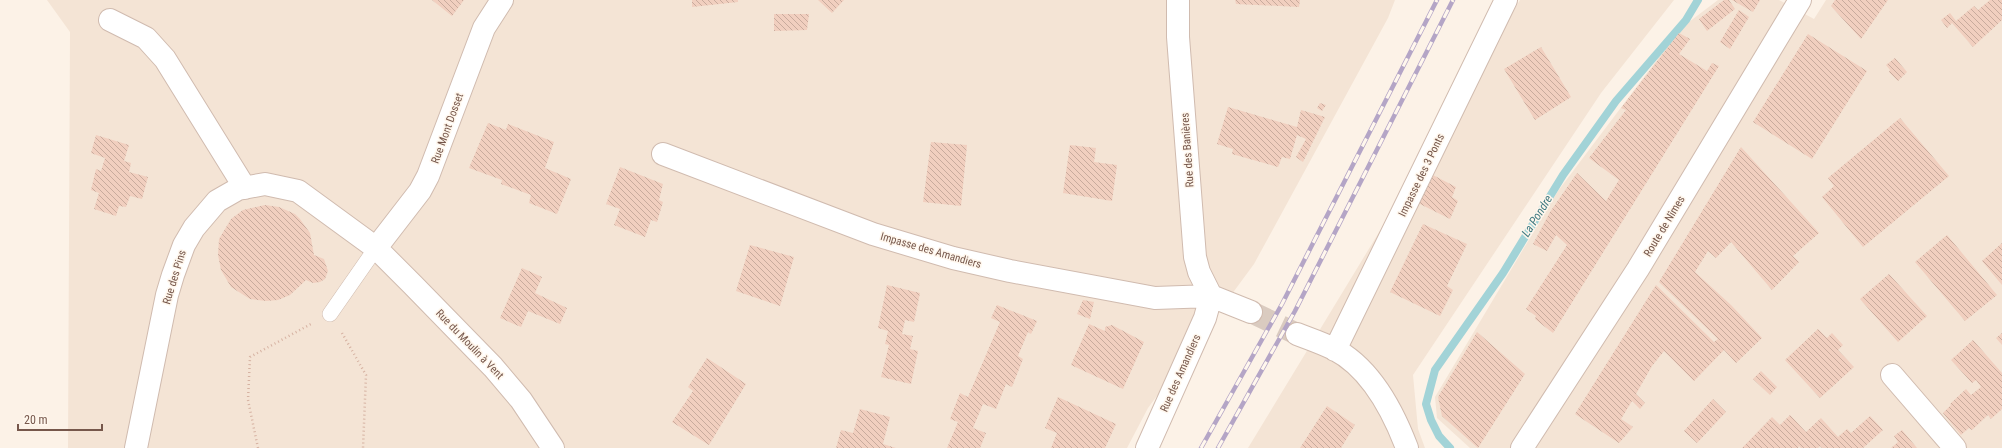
<svg xmlns="http://www.w3.org/2000/svg" width="2002" height="448" font-family="'Roboto Condensed',sans-serif">
	<style>
		.residential { fill: #f4e4d5 }
		.lines { fill: none; stroke-linecap: round; stroke-linejoin: round }
		.stream { stroke: #a2d3d7; stroke-width: 8 }
		.building { fill: url(#building-back-hatch) }
		.minor-tunnel { stroke: #dacbc0; stroke-width: 22; stroke-dasharray: 22 11; stroke-linecap: butt }
		.service-casing { stroke: #d0bbaf; stroke-width: 16 }
		.minor-casing { stroke: #d0bbaf; stroke-width: 24 }
		.tertiary-casing { stroke: #d0bbaf; stroke-width: 24 }
		.path { stroke: #d6b2a2; stroke-width: 2.5; stroke-dasharray: 1 3; stroke-linecap: butt }
		.service { stroke: #fff; stroke-width: 15 }
		.minor { stroke: #fff; stroke-width: 22 }
		.tertiary { stroke: #fff; stroke-width: 22 }
		.rail-casing { stroke: #b4a5c6; stroke-width: 4.5 }
		.rail { stroke: #fff7ed; stroke-width: 3; stroke-dasharray: 9; stroke-linecap: butt }
		.labels { text-anchor: middle; stroke-width: 3; stroke-linejoin: round; paint-order: stroke }
		.street-label { font-size: 11px; fill: #76574b; stroke: #fff7ed }
		.water-label { font-size: 12px; font-style: italic; fill: #427b82; stroke: #fff7ed }
	</style>
	<defs>
		<pattern id="building-back-hatch" width="6" height="6" patternUnits="userSpaceOnUse"><rect width="6" height="6" fill="#f1cfbf"/><path d="M-1 5l2 2M0 0l6 6M5-1l2 2" fill="none" stroke="#c8ab9d"/></pattern>
	</defs>
	<rect width="100%" height="100%" fill="#fcf2e7"/>
	<path class="residential" d="M47 0H1395L1388 18 1254 264 1148 408 1127 448H68L70 32Z
		M1520 0H1674L1601 93 1413 375 1418 429 1425 448H1248Z
		M1718 0H1779L1814 19 1826 0H2002V448H1470L1437 418 1435 397 1558 191 1681 28Z"/>
	<g class="lines">
		<path class="stream" d="M1450 448 1439 436 1431 420 1426 404 1435 370 1503 273 1563 175 1616 101 1686 20 1698 0"/>
	</g>
	<path class="building" d="M432 0H464L452 16Z
		M692 0H738V2L692 7Z
		M818 0H844L832 13Z
		M1235 0H1300L1299 7 1236 4Z
		M1724 0H1729L1735 9 1707 31 1699 19Z
		M1732 0H1760L1753 12Z
		M1835 0H1888L1861 39 1831 6Z
		M1990 0H2002V20L1973 47 1952 23 1947 28 1941 20 1950 13 1956 21 1974 6 1978 10Z
		M1739 10 1749 17 1730 49 1720 42Z
		M774 14H809L807 30 774 31Z
		M1679 33 1690 39 1679 54 1707 71 1712 63 1719 66 1553 333 1535 319 1536 316 1526 309 1567 245 1556 235 1547 251 1533 244 1550 212 1577 173 1606 201 1619 180 1589 158 1626 110 1621 108Z
		M1808 34 1867 71 1812 159 1753 122Z
		M1541 47 1571 97 1535 120 1504 69Z
		M1895 58 1907 72 1898 81 1889 72 1890 70 1886 65Z
		M1320 103 1326 105 1322 111 1317 108Z
		M1228 107 1297 127 1301 110 1325 117 1303 162 1296 157 1306 139 1297 135 1290 159 1282 157 1278 167 1232 154 1233 149 1217 144Z
		M1900 118 1949 176 1863 247 1822 197 1834 186 1828 178Z
		M488 123 506 130 508 124 554 142 545 168 571 179 557 214 529 203 531 195 501 184 502 180 469 168Z
		M96 135 129 145 124 161 131 163 129 172 148 177 142 199 130 196 126 207 119 206 116 216 94 209 99 193 91 190 96 169 101 171 105 158 91 153Z
		M931 142 967 145 961 206 923 202Z
		M1070 145 1096 148 1094 162 1117 165 1112 201 1063 193Z
		M1741 147 1819 233 1793 256 1799 262 1772 290 1731 242 1716 258 1708 251 1695 272 1731 305 1762 338 1736 363 1724 350 1694 381 1664 351 1652 366 1636 394 1645 403 1640 409 1632 401 1621 419 1633 427 1619 443 1575 414 1656 285 1714 342 1718 339 1659 282Z
		M620 167 663 184 659 200 663 202 657 222 651 220 645 237 614 225 620 209 606 204Z
		M1429 173 1456 187 1452 197 1458 201 1450 219 1416 202Z
		M265 205 279 207 295 214 300 219 310 233 314 255 324 259 328 271 325 279 320 282 313 283 306 280 290 295 278 300 266 301 250 299 231 287 221 270 218 255 219 239 231 219 243 210Z
		M1423 224 1467 244 1447 286 1453 290 1440 316 1390 292Z
		M1947 235 1997 295 1965 321 1915 262Z
		M2002 243V285L1982 261Z
		M750 245 794 257 780 306 736 291Z
		M522 268 542 277 535 293 567 308 560 324 528 311 521 327 500 318Z
		M1889 274 1927 316 1898 342 1860 299Z
		M887 285 920 293 914 322 905 320 902 334 913 336 910 349 918 351 911 384 881 377 889 345 885 344 888 331 878 328Z
		M1083 300 1094 302 1090 319 1077 314Z
		M997 305 1037 321 1031 334 1028 332 1018 356 1023 359 1012 387 1006 384 996 409 983 404 973 428 986 433 980 448H947L958 422 950 419 960 393 968 397 1000 322 991 318Z
		M1089 324 1105 331V327L1112 325 1144 342 1123 389 1071 365Z
		M1818 329 1827 338 1832 333 1843 345 1838 350 1854 367 1820 398 1785 360Z
		M1477 332 1525 374 1478 448 1442 416 1438 397Z
		M2002 333V345L1996 338Z
		M1973 340 2002 373V409L1991 419 1988 415 1972 430 1969 428 1961 435 1943 413 1951 405 1950 404 1966 389 1971 395 1981 387 1976 380 1972 383 1951 360Z
		M707 358 746 384 709 445 672 422 693 391 688 387Z
		M1761 371 1777 387 1770 395 1753 379Z
		M1058 397 1116 424 1105 448H1051L1057 433 1045 428Z
		M1713 399 1726 412 1697 443 1684 431Z
		M1327 406 1355 425 1341 448H1300Z
		M860 409 890 417 883 444 896 448H836L841 430 853 433Z
		M1790 415 1806 432 1821 418 1838 437 1847 429 1851 433 1870 416 1883 430 1863 448H1822L1820 446 1818 448H1801L1799 446 1798 448H1742L1772 417 1780 425Z
		M1902 430 1917 448H1891L1898 442 1894 436Z"/>
	<g class="lines">
		<path class="minor-tunnel" d="M1251 312 1297 334"/>
		<g class="service-casing">
			<path id="service" d="M330 314 376 248"/>
		</g>
		<g class="minor-casing">
			<path id="minor" d="M1178 0V37L1195 257 1199 272 1211 296
				M110 20 146 38 165 59 245 188
				M663 154 873 234 953 258 1010 271 1155 298 1211 296 1251 312
				M376 248 420 191 428 176 484 28 502 0
				M1297 334C1310 339 1322 343 1334 349 1371 368 1393 411 1407 448
				M1335 350 1506 0
				M1892 375 1955 448
				M136 448 167 295 173 275 184 245 194 228 217 201 238 189 265 184 298 191 376 248 413 285 493 367 521 400 553 448
				M1147 448 1205 318 1211 296"/>
		</g>
		<g class="tertiary-casing">
			<path id="tertiary" d="M1522 448 1638 269 1800 0"/>
		</g>
		<path class="path" d="M342 333 366 375 363 448
			M258 448 248 400 250 357 311 324"/>
		<use href="#service" class="service"/>
		<use href="#minor" class="minor"/>
		<use href="#tertiary" class="tertiary"/>
		<g class="rail-casing">
			<path id="rail" d="M1201 448 1282 304 1437 0
				M1218 448 1295 311 1453 0"/>
		</g>
		<use href="#rail" class="rail"/>
	</g>
	<g class="labels">
		<g class="street-label">
			<text transform="translate(447 128) rotate(-70)" y="4">Rue Mont Dosset</text>
			<text transform="translate(1187 150) rotate(-94)" y="4">Rue des Banières</text>
			<text transform="translate(1421 175) rotate(-64)" y="4">Impasse des 3 Ponts</text>
			<text transform="translate(1664 226) rotate(-59)" y="4">Route de Nîmes</text>
			<text transform="translate(931 250) rotate(16)" y="4">Impasse des Amandiers</text>
			<text transform="translate(174 277) rotate(-73)" y="4">Rue des Pins</text>
			<text transform="translate(470 344) rotate(46)" y="4">Rue du Moulin à Vent</text>
			<text transform="translate(1180 373) rotate(-66)" y="4">Rue des Amandiers</text>
		</g>
		<g class="water-label">
			<text transform="translate(1537 216) rotate(-58)" y="4">La Pondre</text>
		</g>
	</g>
	<path d="M18 424v6h84v-6" fill="none" stroke="#76574b" stroke-width="2"/>
	<text x="24" y="424" font-size="12" fill="#76574b" stroke="#fff7ed" stroke-width="3" paint-order="stroke">20 m</text>
</svg>
